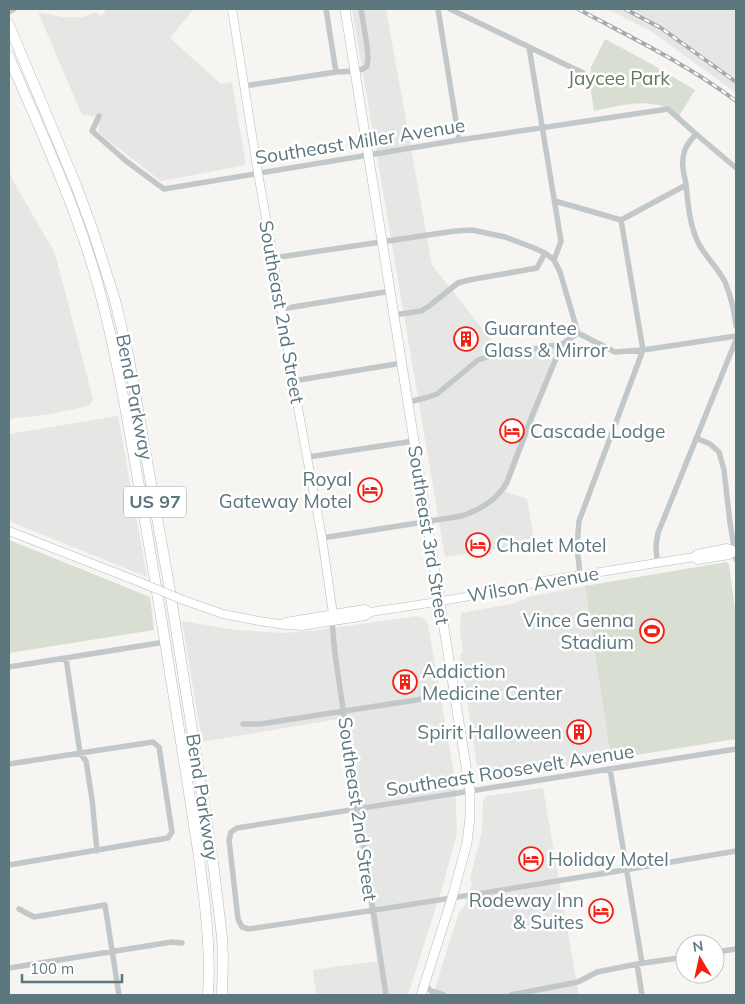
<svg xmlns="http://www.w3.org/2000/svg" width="745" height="1004" font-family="Mulish,sans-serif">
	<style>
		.built { fill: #e6e7e5 }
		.green { fill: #d8ded2 }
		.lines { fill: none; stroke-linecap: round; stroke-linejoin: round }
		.secondary-casing { stroke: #b4bcbe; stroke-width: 9 }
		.primary-casing { stroke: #b5bbbd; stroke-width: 10 }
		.highway-casing { stroke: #b6bbbd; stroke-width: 11 }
		.street { stroke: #c2c8ca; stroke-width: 5.5 }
		.secondary { stroke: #fff; stroke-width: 8 }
		.primary { stroke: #fff; stroke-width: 9 }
		.highway { stroke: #fff; stroke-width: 10 }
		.rail-casing { stroke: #a2abaf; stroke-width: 4 }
		.rail { stroke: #fff; stroke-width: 2; stroke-dasharray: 5.5; stroke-linecap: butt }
		.secondary-bridge-casing { stroke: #b4bcbe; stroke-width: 9; stroke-linecap: butt }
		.secondary-bridge { stroke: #fff; stroke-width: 8 }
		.labels { text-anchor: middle; stroke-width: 5; stroke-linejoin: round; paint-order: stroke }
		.shield { fill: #fff; stroke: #8ea0a5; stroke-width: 1 }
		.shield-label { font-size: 18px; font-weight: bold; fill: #5d777f }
		.park-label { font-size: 19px; fill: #66775d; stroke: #fff }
		.street-label { font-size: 19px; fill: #5d777f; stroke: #fff }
		.poi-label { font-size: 19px; fill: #5d777f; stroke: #fff; text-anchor: start }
	</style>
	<rect width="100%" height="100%" fill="#f6f5f1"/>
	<path class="built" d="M107 9H194L170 38 221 84 232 82 246 165 161 181 99 133 98 116 82 115 38 12 62 17H82L96 12 101 16Z
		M352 9H386L432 265 496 346 563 348 506 492 527 499 535 543 445 557Z
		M607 9H736V93L651 31Z
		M9 172 23 198 55 253 93 399 89 406 50 414 9 419Z
		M118 416 147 577 9 521V434Z
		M585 586 611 759 483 781 479 779 460 655 463 652 460 631 461 613 516 603 528 597Z
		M416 616 424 619 428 624 455 779 457 833 442 888 408 995H316L313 970 377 961 339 719 202 742 182 621 235 630 284 633 319 630Z
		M543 788 579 995H435V988L459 912 464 907 472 884 470 878 479 844 482 830 483 801 486 796Z"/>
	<path class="green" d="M605 39 651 64 695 90 679 116C673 112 668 108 662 106 642 99 614 107 594 111L590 84 591 67Z
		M9 540 150 597 154 630 9 653Z
		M727 562 729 565 736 616V739L611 759 585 586Z"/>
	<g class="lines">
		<g class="secondary-casing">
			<path id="secondary" d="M232 9 258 173 273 258 293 381 322 538 333 614
				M9 531 142 583
				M694 557 698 560 729 555 736 551
				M183 600 223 614 259 621 286 625 302 626 365 616 371 612 377 611C432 603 490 594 544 581L694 557 697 554 727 548 735 551
				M286 622 364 609 371 612"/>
		</g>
		<g class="primary-casing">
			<path id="primary" d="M345 9 470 791V817L467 843 452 898 421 995"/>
		</g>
		<g class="highway-casing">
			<path id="highway" d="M9 25 76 185 93 231 115 300 129 359 169 585 213 862 222 937 223 958 222 995
				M9 57C41 132 76 206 98 285 118 358 130 434 143 509 163 625 181 741 199 857 205 903 211 949 208 995"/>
		</g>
		<path class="street" d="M326 9 336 72
			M438 9 459 140
			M450 9 583 73
			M9 12 14 9
			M529 47 561 241 554 260
			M244 86 336 72 355 71 363 69 367 66 368 57 367 46 361 9
			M99 116 92 131 126 161 164 189 459 140 668 109 696 134 736 168
			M696 134C691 140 685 146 684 153 681 164 684 174 686 184 688 203 689 222 697 240 703 255 718 267 725 282 731 296 734 310 736 326
			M555 201 621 220 686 185
			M273 258 455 231 472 230 505 237 534 248 545 253 554 260 560 272 578 333 615 352 643 350 736 336
			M281 309 391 291
			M394 315 421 311 429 306 458 283 469 280 537 268 545 253
			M293 381 402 363
			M408 402 425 398 437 394 478 360 490 356 562 344
			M696 438 710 444 719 452 724 470 730 523 736 559
			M308 457 414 441
			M322 538 462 516C481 509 497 500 507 482L532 416 562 344 578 333
			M657 563 656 545 658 533 736 340
			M580 575 577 546 579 521 643 350 621 220
			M332 622 335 654 350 757 386 995
			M66 658 80 753 86 761 92 799 97 851
			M9 667 165 642
			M243 724H260L455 694
			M736 749 237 828 231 832 229 840 238 919 242 927 249 929C412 905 574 879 736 851
			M9 764 153 742 159 747 172 832 168 838 9 865
			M610 769 642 963
			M19 909 34 917 105 905 119 995
			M715 952 736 949
			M637 964 642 995
			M9 968 172 942 182 943
			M424 984 431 991 444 995
			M511 995 578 982 597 972 637 964 685 957"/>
		<use href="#secondary" class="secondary"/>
		<use href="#primary" class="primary"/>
		<use href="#highway" class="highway"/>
		<g class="rail-casing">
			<path id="rail" d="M578 9C632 38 687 64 736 101
				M625 9 661 28 736 82"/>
		</g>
		<use href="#rail" class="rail"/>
		<g class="secondary-bridge-casing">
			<path id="secondary-bridge" d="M142 583 183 600"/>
		</g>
		<use href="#secondary-bridge" class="secondary-bridge"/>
	</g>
	<defs>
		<g id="building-ring" transform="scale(1.25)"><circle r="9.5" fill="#fff" stroke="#f41f13" stroke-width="1.5"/><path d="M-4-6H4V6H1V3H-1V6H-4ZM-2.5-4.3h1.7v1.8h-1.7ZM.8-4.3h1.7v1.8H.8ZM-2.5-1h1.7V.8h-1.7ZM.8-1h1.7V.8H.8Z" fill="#f41f13"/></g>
		<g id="hotel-ring" transform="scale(1.25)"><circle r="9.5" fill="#fff" stroke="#f41f13" stroke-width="1.5"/><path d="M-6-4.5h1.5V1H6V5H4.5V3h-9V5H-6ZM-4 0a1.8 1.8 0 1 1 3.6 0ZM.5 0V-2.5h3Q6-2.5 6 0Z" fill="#f41f13"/></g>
		<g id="stadium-ring" transform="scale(1.25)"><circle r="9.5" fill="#fff" stroke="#f41f13" stroke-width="1.5"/><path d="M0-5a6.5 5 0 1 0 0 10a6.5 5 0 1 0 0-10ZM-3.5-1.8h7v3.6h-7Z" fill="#f41f13"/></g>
	</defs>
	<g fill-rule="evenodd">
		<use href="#building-ring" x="466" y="339"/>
		<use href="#hotel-ring" x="512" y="431"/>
		<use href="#hotel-ring" x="370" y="490"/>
		<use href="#hotel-ring" x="478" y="545"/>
		<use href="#stadium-ring" x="652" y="631"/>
		<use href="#building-ring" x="405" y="682"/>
		<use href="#building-ring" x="579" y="732"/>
		<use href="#hotel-ring" x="531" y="859"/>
		<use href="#hotel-ring" x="601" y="911"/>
	</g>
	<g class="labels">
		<rect class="shield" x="124" y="486.5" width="62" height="31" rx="4"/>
		<g class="shield-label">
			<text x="155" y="508">US 97</text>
		</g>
		<g class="park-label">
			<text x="619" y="85">Jaycee Park</text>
		</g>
		<g class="street-label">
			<text transform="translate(360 141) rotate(-9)" y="7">Southeast Miller Avenue</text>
			<text transform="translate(282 312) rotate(80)" y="7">Southeast 2nd Street</text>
			<text transform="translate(135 397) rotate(79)" y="7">Bend Parkway</text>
			<text transform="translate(429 535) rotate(81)" y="7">Southeast 3rd Street</text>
			<text transform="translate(533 584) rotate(-10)" y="7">Wilson Avenue</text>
			<text transform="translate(510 770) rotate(-9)" y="7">Southeast Roosevelt Avenue</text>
			<text transform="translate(203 797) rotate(81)" y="7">Bend Parkway</text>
			<text transform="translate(358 809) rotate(82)" y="7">Southeast 2nd Street</text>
		</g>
		<g class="poi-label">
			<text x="484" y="335">Guarantee<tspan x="484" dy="22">Glass &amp; Mirror</tspan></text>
			<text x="530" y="438">Cascade Lodge</text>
			<text x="352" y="486" text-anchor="end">Royal<tspan x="352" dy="22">Gateway Motel</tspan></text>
			<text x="496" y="552">Chalet Motel</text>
			<text x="634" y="627" text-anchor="end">Vince Genna<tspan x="634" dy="22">Stadium</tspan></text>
			<text x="422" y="678">Addiction<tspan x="422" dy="22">Medicine Center</tspan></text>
			<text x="562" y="739" text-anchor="end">Spirit Halloween</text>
			<text x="548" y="866">Holiday Motel</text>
			<text x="584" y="907" text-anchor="end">Rodeway Inn<tspan x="584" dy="22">&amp; Suites</tspan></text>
		</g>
	</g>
	<rect width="745" height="1004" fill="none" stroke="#5d777f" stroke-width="20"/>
	<g transform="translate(700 959) rotate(351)"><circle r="24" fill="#ffffff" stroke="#bec9cc"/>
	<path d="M0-4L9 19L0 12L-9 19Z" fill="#f41f13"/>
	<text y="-8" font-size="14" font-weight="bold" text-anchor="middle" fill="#5d777f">N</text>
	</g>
	<path d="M22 974v8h100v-8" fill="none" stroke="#5d777f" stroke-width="2.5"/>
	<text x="30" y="974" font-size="15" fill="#5d777f" stroke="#ffffff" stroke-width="4" paint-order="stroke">100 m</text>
</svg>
